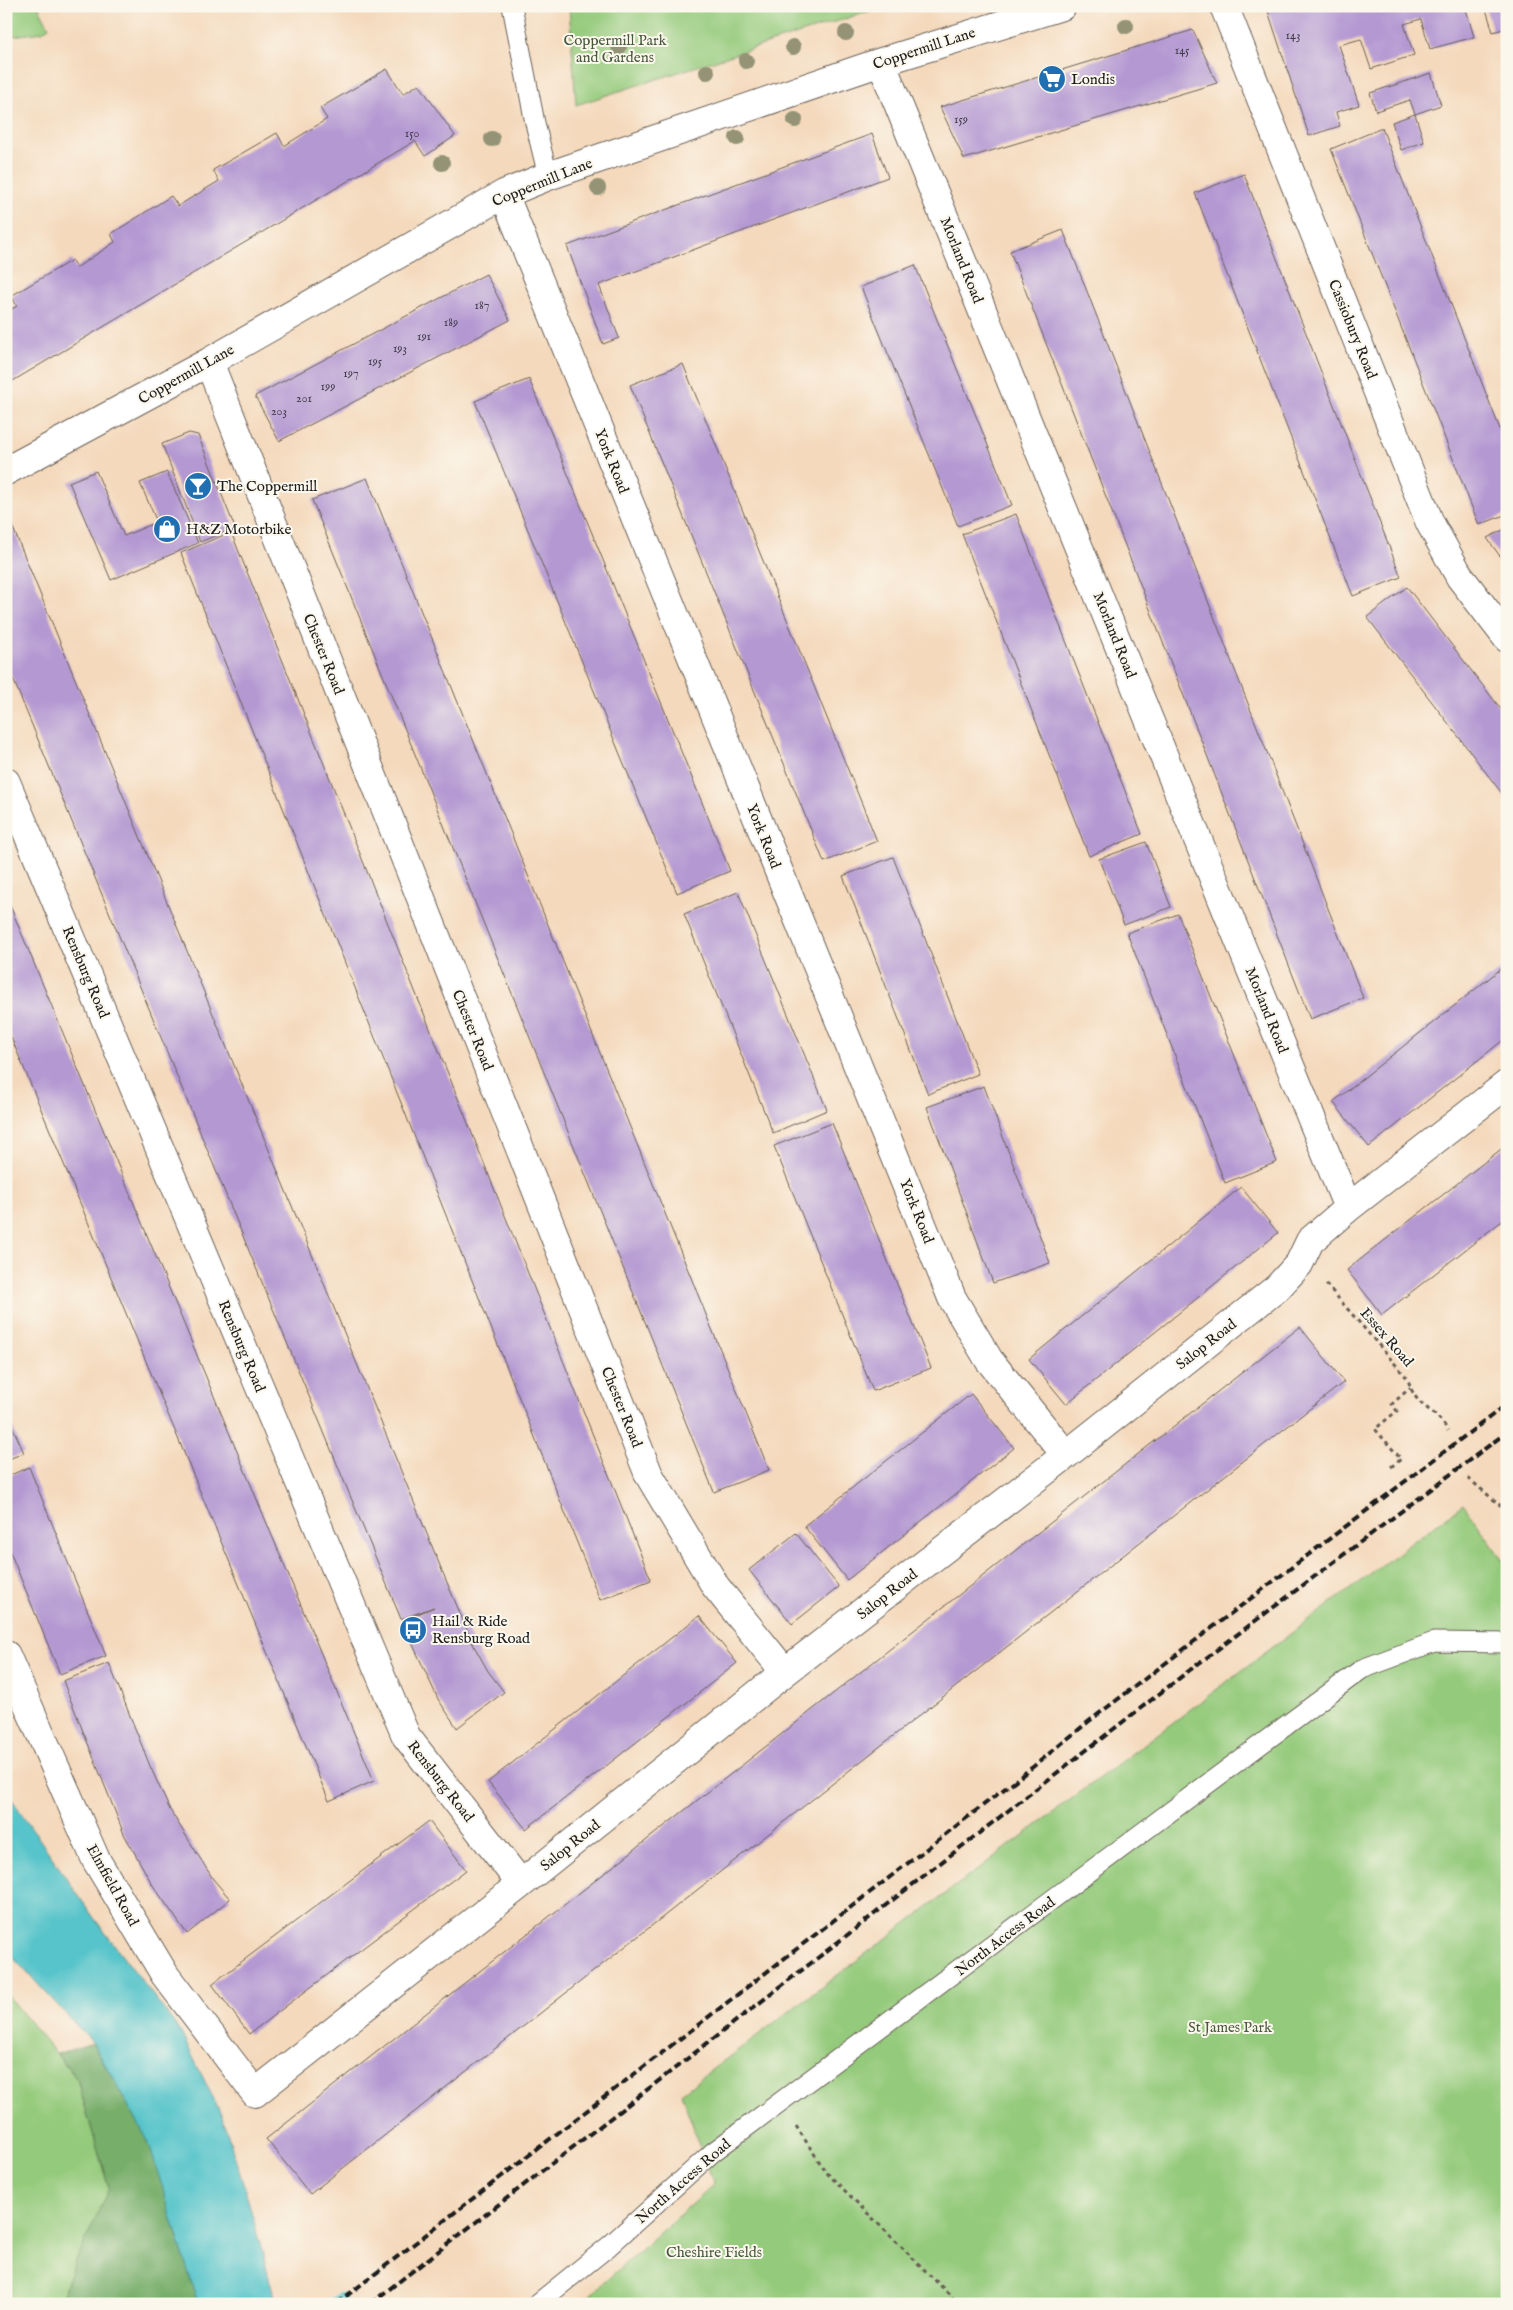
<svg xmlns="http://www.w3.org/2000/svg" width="1513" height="2310" font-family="'IM FELL English',serif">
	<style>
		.green { fill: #94ca7b; stroke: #58734c }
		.forest { fill: #77ae6b; stroke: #4a6544 }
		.water { fill: #56c4ca; stroke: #397073 }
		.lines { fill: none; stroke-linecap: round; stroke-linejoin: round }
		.stream { stroke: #56c4ca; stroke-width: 11 }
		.building { fill: #b398d2 }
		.lane-casing { stroke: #685e54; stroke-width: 21 }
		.street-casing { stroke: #685e54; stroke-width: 30 }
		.path { stroke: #685e54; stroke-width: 3; stroke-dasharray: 4 4; stroke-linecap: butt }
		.lane { stroke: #fff; stroke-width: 19 }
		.street { stroke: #fff; stroke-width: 28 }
		.rail { stroke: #1c1c1c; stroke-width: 4; stroke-dasharray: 8 4; stroke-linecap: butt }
		.tree { fill: #949376 }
		.labels { text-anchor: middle; stroke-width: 4; stroke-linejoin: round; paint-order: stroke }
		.number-label { font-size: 12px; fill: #423b4a }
		.park-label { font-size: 15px; fill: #46593d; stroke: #fbf7ec }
		.street-label { font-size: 15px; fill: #1c1c1c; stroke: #fbf7ec }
		.poi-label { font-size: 15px; fill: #1c1c1c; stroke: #fbf7ec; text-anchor: start }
	</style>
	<rect width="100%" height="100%" fill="#fbf7ec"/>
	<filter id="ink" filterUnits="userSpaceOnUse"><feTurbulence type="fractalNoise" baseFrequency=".02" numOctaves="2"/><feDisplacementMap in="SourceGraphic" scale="10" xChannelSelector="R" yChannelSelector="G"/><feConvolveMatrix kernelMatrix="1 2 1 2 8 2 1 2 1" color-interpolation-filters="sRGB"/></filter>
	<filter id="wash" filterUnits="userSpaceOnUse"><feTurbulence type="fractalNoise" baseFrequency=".0096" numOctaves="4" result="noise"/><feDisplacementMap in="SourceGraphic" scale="20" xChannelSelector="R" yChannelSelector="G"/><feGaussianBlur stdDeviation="1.12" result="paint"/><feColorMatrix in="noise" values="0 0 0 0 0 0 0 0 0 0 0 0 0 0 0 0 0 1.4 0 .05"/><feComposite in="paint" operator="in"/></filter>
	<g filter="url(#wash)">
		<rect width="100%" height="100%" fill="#f4d9bc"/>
		<path class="green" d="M6 6H38L49 27 42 32 6 37Z
			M569 6H885L576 105Z
			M1463 1504 1507 1566V2304H580L714 2184 681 2093Z
			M6 1993 77 2079 109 2189 67 2281 61 2304H6Z"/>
		<path class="forest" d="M93 2043 149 2141 198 2304H61L67 2281 109 2188 77 2079 57 2054Z"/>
		<path class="water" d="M6 1791 94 1918 180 2031 222 2116 247 2196 276 2304H198L148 2141 93 2043 6 1950Z"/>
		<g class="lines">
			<path class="stream" d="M333 2304 341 2298"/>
		</g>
		<g id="blocks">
			<path class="building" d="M1284 6H1465L1474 37 1430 49 1421 19 1411 22 1404 24 1414 55 1371 69 1361 39 1339 45 1359 105 1336 112 1340 126 1309 136 1268 11Z
				M1485 6H1507V28L1493 32Z
				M1193 30 1217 83 964 159 940 107Z
				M387 69 403 94 419 84 455 136 425 156 415 141 6 385V312L17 306 11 296 72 260 76 268 115 242 111 234 171 196 178 206 219 181 213 170 277 133 284 146 327 119 320 108Z
				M1431 73 1441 105 1415 114 1410 100 1376 111 1370 93Z
				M1415 114 1424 142 1401 150 1392 122Z
				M1382 128 1507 447V514L1479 525 1331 149Z
				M872 134 888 177 599 285 619 338 603 344 567 246Z
				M1244 174 1401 577 1353 596 1195 193Z
				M1063 230 1363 998 1310 1019 1010 251Z
				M915 265 1012 505 958 526 861 287Z
				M486 274 510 320 279 441 255 396Z
				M683 364 877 841 824 862 630 385Z
				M529 379 730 871 677 893 475 401Z
				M189 433 198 435 235 528 200 542 162 444Z
				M96 471 124 536 157 522 140 483 167 472 198 543 111 580 69 482Z
				M367 478 769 1470 714 1492 312 500Z
				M6 511 443 1573 474 1646 488 1671 504 1692 457 1728 438 1699 402 1621 434 1607 401 1619 6 662Z
				M1016 514 1142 834 1089 856 962 534Z
				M1507 528V566L1487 538Z
				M231 532 651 1580 600 1600 181 553Z
				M1407 587 1507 717V800L1367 617Z
				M1146 842 1171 907 1124 925 1099 859Z
				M893 857 978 1074 928 1094 843 876Z
				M738 892 827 1110 773 1133 684 914Z
				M6 896 374 1781 329 1801 6 1025Z
				M1178 914 1277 1162 1225 1183 1127 933Z
				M1507 964V1037L1369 1147 1333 1102Z
				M984 1086 1050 1263 993 1283 927 1107Z
				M832 1123 931 1368 873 1391 774 1146Z
				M1505 1146 1507 1148V1217L1382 1315 1347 1270Z
				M1241 1187 1278 1233 1066 1404 1029 1359Z
				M1300 1327 1344 1382 310 2194 266 2139Z
				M971 1394 1014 1448 847 1580 804 1526Z
				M6 1412 24 1453 6 1460Z
				M29 1467 106 1656 60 1674 6 1542V1477Z
				M796 1533 839 1587 792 1624 749 1570Z
				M699 1616 737 1663 526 1829 488 1782Z
				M109 1663 150 1766 170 1810 213 1879 230 1899 187 1934 152 1884 124 1834 63 1681Z
				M429 1821 466 1870 249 2034 212 1984Z"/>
		</g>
	</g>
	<g filter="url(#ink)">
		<use href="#blocks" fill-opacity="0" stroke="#685e54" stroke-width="1"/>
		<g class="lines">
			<g class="lane-casing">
				<path id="lane" d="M512 6 535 123 548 176
					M537 2304 609 2246 713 2152 1362 1669 1434 1642 1507 1643"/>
			</g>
			<g class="street-casing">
				<path id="street" d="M1224 6 1430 523 1460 577 1507 638
					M881 62 1348 1208
					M504 194 952 1298 989 1360 1066 1455
					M209 362 649 1475 716 1587 785 1672
					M6 471 209 362 504 194 548 176 881 62 1062 6
					M6 782 406 1736 521 1884
					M6 1655 96 1860 165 1975 255 2093 521 1884 785 1672 1066 1455 1277 1288 1299 1264 1310 1241 1348 1208 1507 1084"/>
			</g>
			<path class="path" d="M1326 1284 1408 1379C1416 1411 1434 1405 1448 1431
				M1391 1467 1401 1459 1375 1429 1397 1411 1392 1404 1410 1388
				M1468 1478 1507 1511
				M796 2126 826 2172 959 2304"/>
			<use href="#lane" class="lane"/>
			<use href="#street" class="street"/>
			<path class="rail" d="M336 2304 1034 1766 1088 1722 1507 1404
				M370 2304 1190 1670 1507 1432"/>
		</g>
		<g class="tree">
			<circle cx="1126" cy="26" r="8"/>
			<circle cx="846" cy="33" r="8"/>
			<circle cx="619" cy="47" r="8"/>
			<circle cx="793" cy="47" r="8"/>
			<circle cx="746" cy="61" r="8"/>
			<circle cx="707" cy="72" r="8"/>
			<circle cx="795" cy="120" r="8"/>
			<circle cx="737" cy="138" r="8"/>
			<circle cx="492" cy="139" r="8"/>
			<circle cx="442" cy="163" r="8"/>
			<circle cx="598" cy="188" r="8"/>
		</g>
	</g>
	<defs>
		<g id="supermarket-disc" transform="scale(1.4375)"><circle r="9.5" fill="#1f6fb2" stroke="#fbf7ec"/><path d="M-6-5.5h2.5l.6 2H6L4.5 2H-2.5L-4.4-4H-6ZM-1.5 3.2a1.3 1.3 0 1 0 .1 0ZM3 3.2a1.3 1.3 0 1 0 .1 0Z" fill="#fff"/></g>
		<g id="bar-disc" transform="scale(1.4375)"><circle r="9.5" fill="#1f6fb2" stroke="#fbf7ec"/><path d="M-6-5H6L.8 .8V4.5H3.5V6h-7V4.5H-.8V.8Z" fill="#fff"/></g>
		<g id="shop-disc" transform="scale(1.4375)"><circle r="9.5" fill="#1f6fb2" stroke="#fbf7ec"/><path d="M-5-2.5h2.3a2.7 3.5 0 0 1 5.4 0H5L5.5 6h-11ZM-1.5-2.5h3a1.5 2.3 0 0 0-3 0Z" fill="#fff"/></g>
		<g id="bus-disc" transform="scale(1.4375)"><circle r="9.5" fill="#1f6fb2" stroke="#fbf7ec"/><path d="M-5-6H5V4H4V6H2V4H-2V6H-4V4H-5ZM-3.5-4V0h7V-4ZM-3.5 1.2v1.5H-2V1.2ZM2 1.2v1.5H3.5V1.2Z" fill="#fff"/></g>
	</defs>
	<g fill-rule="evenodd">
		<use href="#supermarket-disc" x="1052" y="79"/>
		<use href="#bar-disc" x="198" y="486"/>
		<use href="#shop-disc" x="167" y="529"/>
		<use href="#bus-disc" x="413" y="1630"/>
	</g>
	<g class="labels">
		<g class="number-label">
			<text x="1293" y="39">143</text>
			<text x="1182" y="54">145</text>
			<text x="961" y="123">159</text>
			<text x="412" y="137">150</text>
			<text x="482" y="309">187</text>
			<text x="451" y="326">189</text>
			<text x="424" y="340">191</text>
			<text x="400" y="352">193</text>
			<text x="375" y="365">195</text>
			<text x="351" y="377">197</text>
			<text x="328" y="390">199</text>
			<text x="304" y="402">201</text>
			<text x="279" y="415">203</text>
		</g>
		<g class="park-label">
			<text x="615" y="45">Coppermill Park<tspan x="615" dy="17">and Gardens</tspan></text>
			<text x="1230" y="2032">St James Park</text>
			<text x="714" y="2257">Cheshire Fields</text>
		</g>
		<g class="street-label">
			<text transform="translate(924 48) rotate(-18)" y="5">Coppermill Lane</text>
			<text transform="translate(542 182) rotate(-22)" y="5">Coppermill Lane</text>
			<text transform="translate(962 260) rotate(68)" y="5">Morland Road</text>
			<text transform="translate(1353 329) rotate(68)" y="5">Cassiobury Road</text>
			<text transform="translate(186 374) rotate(-29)" y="5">Coppermill Lane</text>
			<text transform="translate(612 461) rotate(68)" y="5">York Road</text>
			<text transform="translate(1115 635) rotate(68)" y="5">Morland Road</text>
			<text transform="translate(324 654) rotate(68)" y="5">Chester Road</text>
			<text transform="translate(764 836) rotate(68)" y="5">York Road</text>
			<text transform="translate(86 972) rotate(67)" y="5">Rensburg Road</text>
			<text transform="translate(1267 1010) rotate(68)" y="5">Morland Road</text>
			<text transform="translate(473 1030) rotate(68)" y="5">Chester Road</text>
			<text transform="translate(917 1211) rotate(68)" y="5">York Road</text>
			<text transform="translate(1387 1337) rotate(49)" y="5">Essex Road</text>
			<text transform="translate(1206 1344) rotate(-38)" y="5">Salop Road</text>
			<text transform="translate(242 1346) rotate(67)" y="5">Rensburg Road</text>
			<text transform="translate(622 1407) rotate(68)" y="5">Chester Road</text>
			<text transform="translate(887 1594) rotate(-38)" y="5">Salop Road</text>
			<text transform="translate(441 1781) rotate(52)" y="5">Rensburg Road</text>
			<text transform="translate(570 1845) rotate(-39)" y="5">Salop Road</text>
			<text transform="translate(113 1885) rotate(61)" y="5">Elmfield Road</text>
			<text transform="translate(1005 1936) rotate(-37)" y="5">North Access Road</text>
			<text transform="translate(683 2181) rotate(-41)" y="5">North Access Road</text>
		</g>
		<g class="poi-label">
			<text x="1071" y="84">Londis</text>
			<text x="217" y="491">The Coppermill</text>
			<text x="186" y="534">H&amp;Z Motorbike</text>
			<text x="432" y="1626">Hail &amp; Ride<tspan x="432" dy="17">Rensburg Road</tspan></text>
		</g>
	</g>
	<rect width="1513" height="2310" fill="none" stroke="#fbf7ec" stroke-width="25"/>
</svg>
